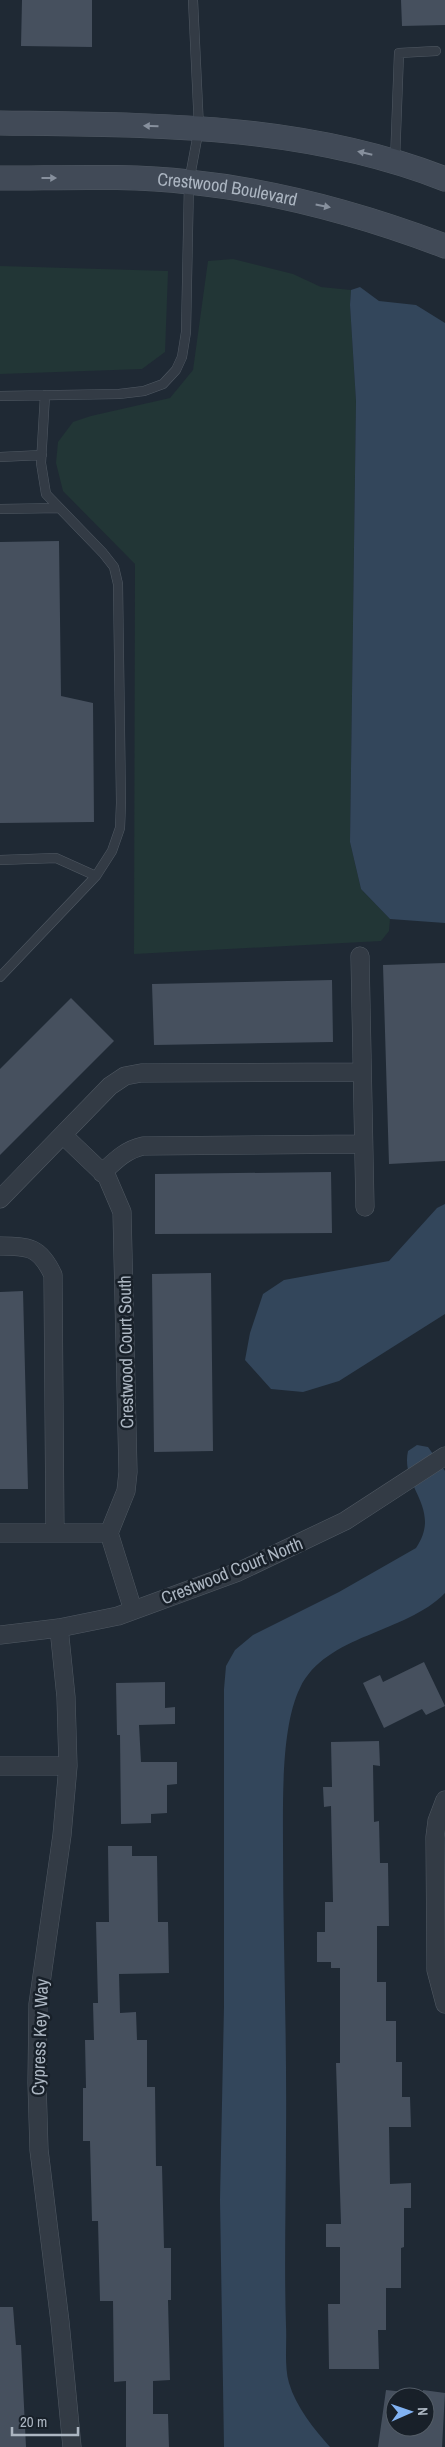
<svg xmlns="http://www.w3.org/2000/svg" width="445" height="2447" font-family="'Archivo Narrow',sans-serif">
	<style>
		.green { fill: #223636 }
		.water { fill: #33465b }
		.building { fill: #46505e; fill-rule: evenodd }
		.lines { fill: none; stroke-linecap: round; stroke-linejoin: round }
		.lane-casing { stroke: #505963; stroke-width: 10 }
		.street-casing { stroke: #505963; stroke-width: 19 }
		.secondary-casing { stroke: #505963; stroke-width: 25 }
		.lane { stroke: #333b45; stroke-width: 9 }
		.street { stroke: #333b45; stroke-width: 18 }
		.secondary { stroke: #414a57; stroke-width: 24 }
		.oneway { fill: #87909d }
		.labels { text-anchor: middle; stroke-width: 5; stroke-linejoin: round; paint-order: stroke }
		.street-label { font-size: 18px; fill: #acb6c2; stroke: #182029 }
	</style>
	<rect width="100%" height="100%" fill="#1f2934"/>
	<path class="green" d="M233 259 293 274 321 287 351 290 350 305 356 401 350 842 361 889 390 919 389 931 381 941 134 954 135 564 63 491 56 463 58 442 73 422 91 416 170 398 193 370 208 261Z
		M0 266 168 271 165 352 142 369 0 374Z"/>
	<path class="water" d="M360 287 379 301 416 305 445 323V923L390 919 361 889 350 842 356 401 350 305 351 290Z
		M445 1204V1314L339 1381 303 1392 271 1389 245 1360 250 1333 263 1294 284 1280 389 1261 437 1208Z
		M417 1445 428 1447 445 1471V1593C405 1634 326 1634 300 1688 281 1726 283 1801 283 1844 283 1941 287 2038 286 2135 286 2199 284 2263 286 2326 287 2344 284 2366 289 2383 296 2407 314 2429 330 2447H224L220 2200 224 2006V1689L226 1666 235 1650 253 1635 339 1592 416 1548C443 1508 400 1487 408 1451Z"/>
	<path class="building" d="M22 0H92V47L21 46Z
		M401 0H445V25L402 26Z
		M59 541 61 696 93 703 94 822 0 823V542Z
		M445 963V1161L389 1164 383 965Z
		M332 980 333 1042 154 1045 152 984Z
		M71 998 114 1041 0 1155V1069Z
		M331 1172 332 1233 155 1234V1174Z
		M211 1273 213 1451 154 1452 152 1274Z
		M23 1291 28 1489H0V1292Z
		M424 1662 445 1706 426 1715 422 1709 384 1728 363 1683 380 1675 383 1682Z
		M165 1682V1708L175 1707V1724L139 1725 141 1762H177V1784L167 1785V1813L151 1814V1823L121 1824 120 1735H117L116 1683Z
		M379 1741 380 1766 373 1765 374 1822 379 1821 380 1863H388L389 1926H377V1982H386V2021H396V2062H402V2097H410L411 2127H389L390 2184 411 2183V2208H404V2247L401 2248V2288H386V2330H378L379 2369H329L328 2304H340V2247H326V2224H341L336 2063H340V1968H331V1962H317V1932H325V1902H333L331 1806 324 1807 323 1787H332L331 1742Z
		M108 1846H132V1856H157L158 1922H168L169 1973 119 1974 120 2013 136 2012 137 2040H147V2087H155L156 2166H162L164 2248H171V2300H168L170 2380 153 2381V2414H168L169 2447H126V2381L114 2382 113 2301H100L98 2221H92L90 2141H83V2088H86L85 2040H94L93 2003H98L96 1922H109Z
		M0 2307H13L16 2345H21L26 2447H0Z
		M386 2390 423 2394V2390L445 2393 442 2447H378ZM395 2397H425V2427H395Z"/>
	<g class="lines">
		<g class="lane-casing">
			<path id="lane" d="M395 161 399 53 436 51
				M0 396 119 394 144 391 163 384 176 370 182 357 186 332 189 182 199 128 193 0
				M0 457 42 455
				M0 509 59 508
				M0 860 56 858 96 876
				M0 977 96 876 112 851 120 828 121 803 118 584 114 567 103 553 46 494 41 463 45 395"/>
		</g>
		<g class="street-casing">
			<path id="street" d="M360 956 365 1207
				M63 1135 107 1177 122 1212 128 1472 126 1491 109 1533 133 1610
				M102 1173C115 1161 125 1150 143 1146L363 1144
				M0 1199 110 1086 125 1076 141 1073 362 1072
				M0 1246C29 1246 40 1247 53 1275L55 1533
				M0 1533H109
				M59 1628 66 1697 68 1766 62 1835 38 2004 37 2083 39 2150 60 2322 72 2447
				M0 1635 59 1628 118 1616 238 1572 345 1521 445 1456
				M0 1766H68
				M445 1800 437 1821 435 1837 436 1970 445 2004"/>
		</g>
		<g class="secondary-casing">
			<g id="secondary">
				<path d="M0 123C151 125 302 123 445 179"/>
				<path id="s1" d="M0 178C63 178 127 175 189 182 277 191 363 215 445 246"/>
			</g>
		</g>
		<use href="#lane" class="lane"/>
		<use href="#street" class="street"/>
		<use href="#secondary" class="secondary"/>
	</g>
	<defs><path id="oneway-solid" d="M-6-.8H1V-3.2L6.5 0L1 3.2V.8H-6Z" transform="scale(1.25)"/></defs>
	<g class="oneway">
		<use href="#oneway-solid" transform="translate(151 126) rotate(-178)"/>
		<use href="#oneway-solid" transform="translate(365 153) rotate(-167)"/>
		<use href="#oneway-solid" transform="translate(49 178)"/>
		<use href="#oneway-solid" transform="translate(323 206) rotate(11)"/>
	</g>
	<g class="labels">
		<g class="street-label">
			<text dy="6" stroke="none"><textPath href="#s1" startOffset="228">Crestwood Boulevard</textPath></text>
			<text transform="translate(126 1352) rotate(-91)" y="6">Crestwood Court South</text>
			<text transform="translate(232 1571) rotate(-22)" y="6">Crestwood Court North</text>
			<text transform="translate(40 2037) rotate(-88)" y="6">Cypress Key Way</text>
		</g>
	</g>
	<g transform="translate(410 2412) rotate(88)"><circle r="24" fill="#182029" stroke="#535c66"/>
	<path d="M0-4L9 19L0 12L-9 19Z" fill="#81b2f2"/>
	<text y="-8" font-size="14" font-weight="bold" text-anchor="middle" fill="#acb6c2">N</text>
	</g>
	<path d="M12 2427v8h66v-8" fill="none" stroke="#acb6c2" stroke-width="2.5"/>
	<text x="20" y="2427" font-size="15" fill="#acb6c2" stroke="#182029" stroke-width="4" paint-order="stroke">20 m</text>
</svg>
